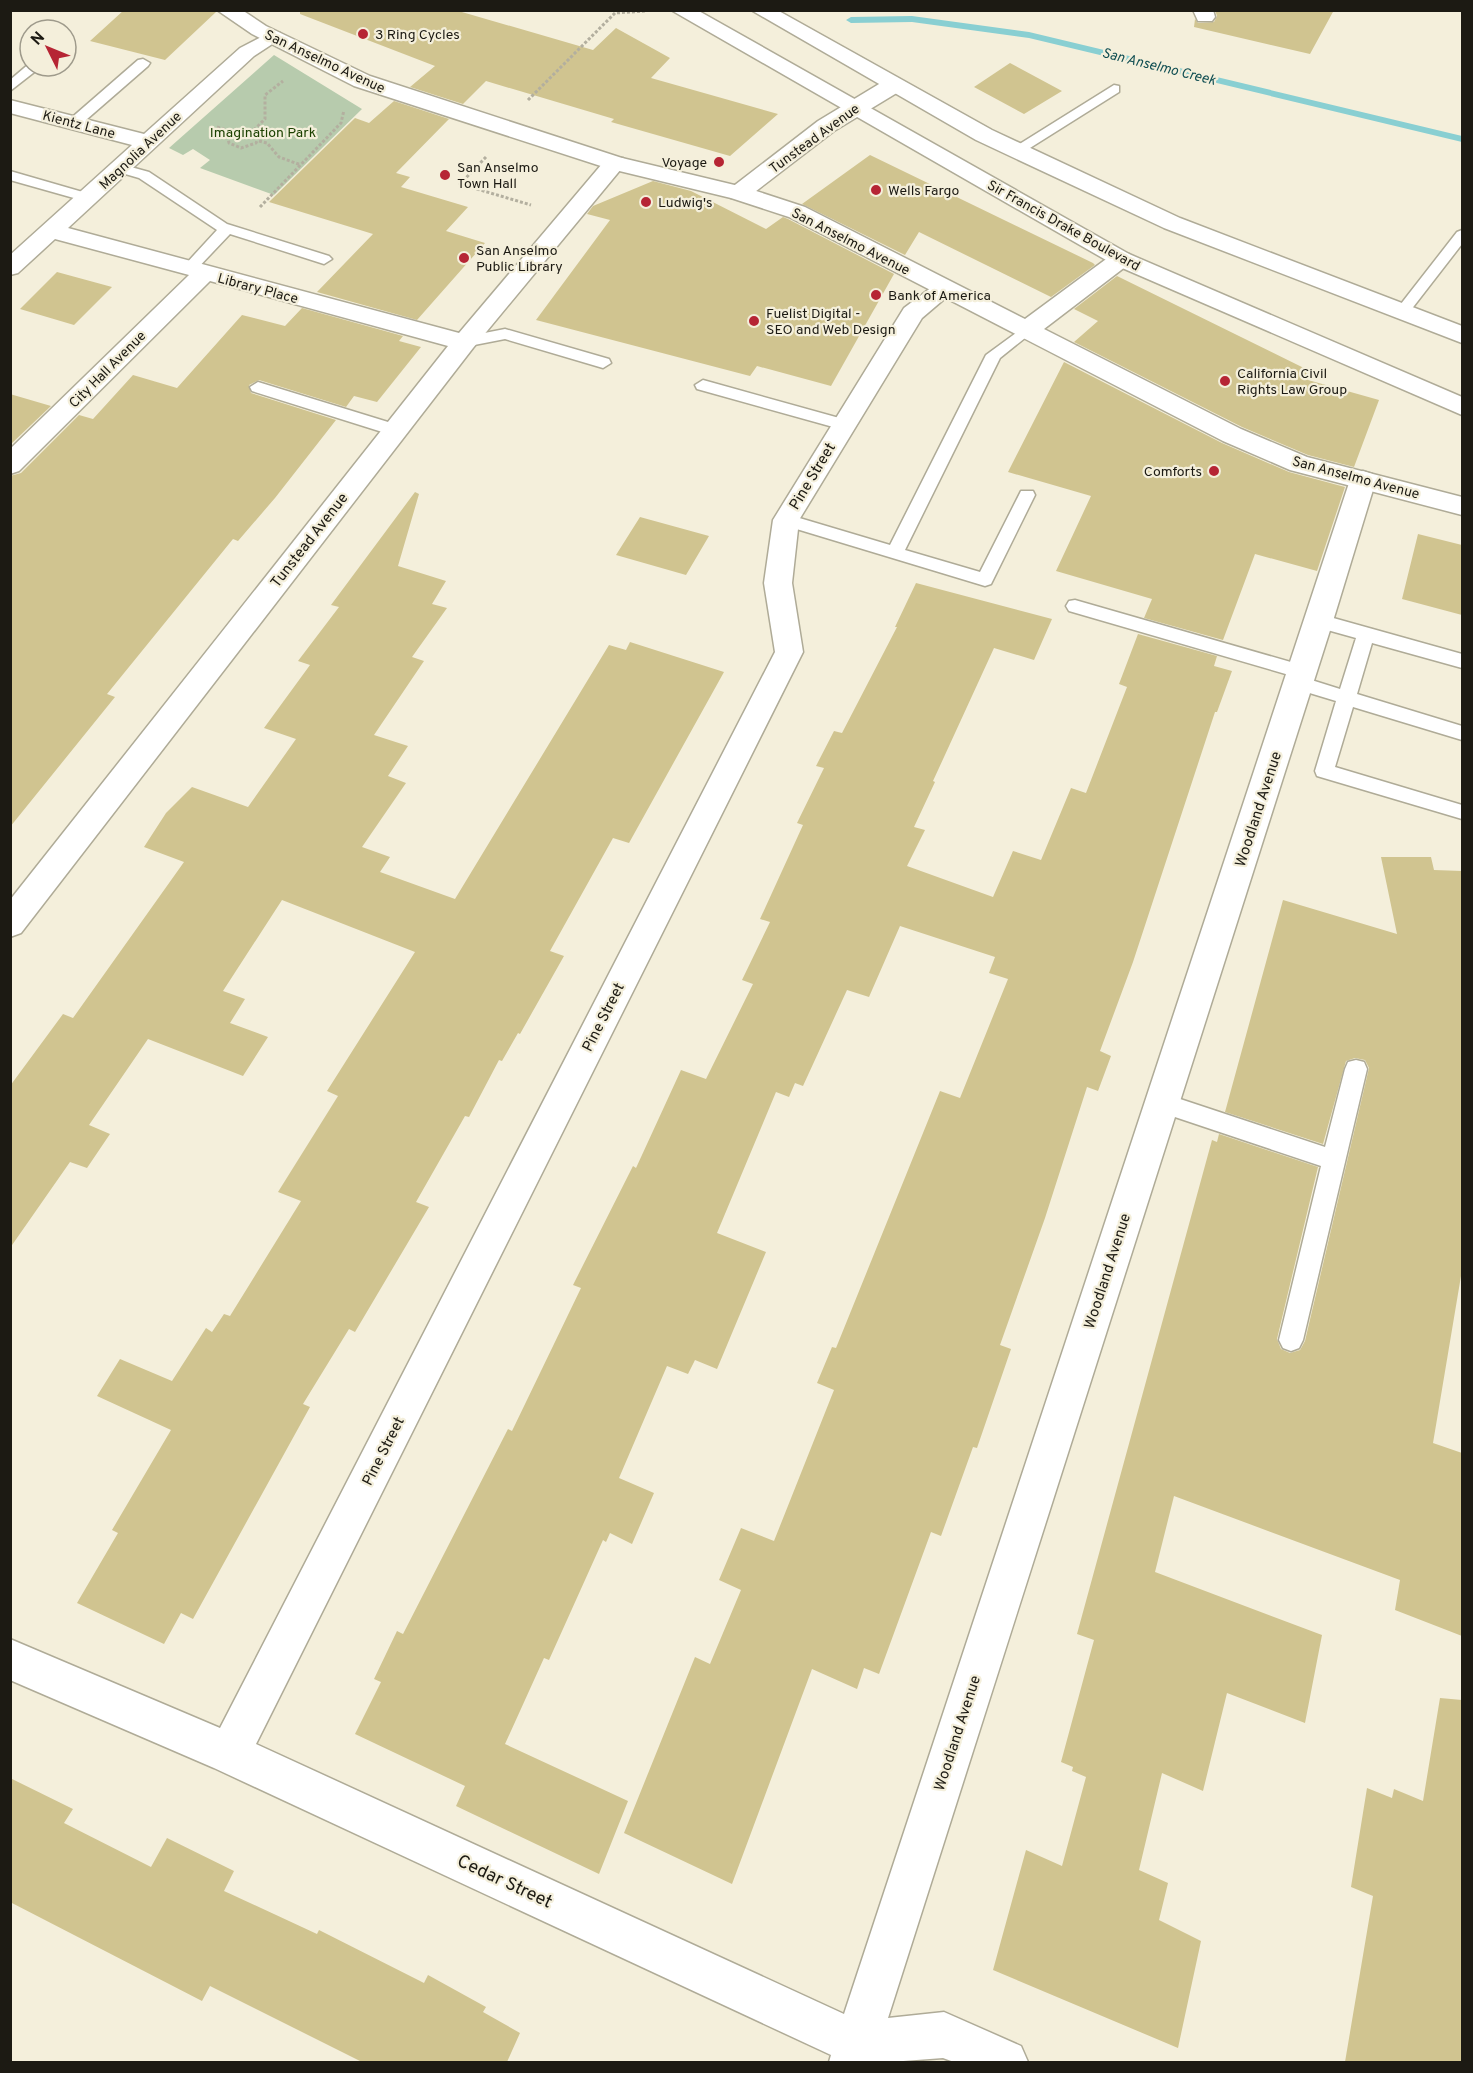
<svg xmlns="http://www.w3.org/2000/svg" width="1473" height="2073" font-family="Overpass,sans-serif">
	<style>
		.green { fill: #b7cbad }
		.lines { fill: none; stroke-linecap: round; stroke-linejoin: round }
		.stream { fill: #89cfd2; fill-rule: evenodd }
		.building { fill: #d0c490 }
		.service-casing { stroke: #afab97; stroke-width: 3 }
		.minor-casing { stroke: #afab97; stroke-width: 3 }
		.tertiary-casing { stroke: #afab97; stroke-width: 3 }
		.secondary-casing { stroke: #afab97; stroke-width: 3 }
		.primary-casing { stroke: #afab97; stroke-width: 3 }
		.path { stroke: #b3af9f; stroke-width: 3; stroke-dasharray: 3 2; stroke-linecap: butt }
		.service { fill: #fff; fill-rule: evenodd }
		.minor { fill: #fff; fill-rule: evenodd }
		.tertiary { fill: #fff; fill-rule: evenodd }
		.secondary { fill: #fff; fill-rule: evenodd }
		.primary { fill: #fff; fill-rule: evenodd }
		.poi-dot { fill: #b62534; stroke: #f4efdb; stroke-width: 2 }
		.labels { text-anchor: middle; stroke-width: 4.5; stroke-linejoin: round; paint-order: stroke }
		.far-poi-label { font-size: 14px; fill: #1c1a13; stroke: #f4efdb; text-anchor: start }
		.far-street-label { font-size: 14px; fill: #1c1a13; stroke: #f4efdb }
		.far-water-label { font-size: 14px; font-style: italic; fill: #104e52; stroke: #f4efdb }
		.far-park-label { font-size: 14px; fill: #1b4100; stroke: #f4efdb }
		.street-label { font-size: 15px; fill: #1c1a13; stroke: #f4efdb }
		.near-street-label { font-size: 18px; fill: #1c1a13; stroke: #f4efdb }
	</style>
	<rect width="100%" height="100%" fill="#f4efdb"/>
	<path class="green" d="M274 55 362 109 274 195 200 168 210 160 193 149 183 155 169 148Z"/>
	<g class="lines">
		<path class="stream" d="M912 16 1029 32 1462 136V142L1029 38 912 22 851 23 846 20 851 17Z"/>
	</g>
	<path class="building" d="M124 10H215L216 12 165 60 90 41Z
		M300 10H455L593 50 616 28 670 58 651 78 778 114 730 156 611 122 614 119 486 81 463 104 410 87 435 66 300 14Z
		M1215 10H1334L1310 54 1194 27 1195 19 1198 23 1214 22 1217 16Z
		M1010 63 1062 91 1024 114 974 87Z
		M394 101 449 119 396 173 410 177 401 187 468 207 446 231 485 243 417 320 317 292 373 234 269 202 355 118 369 123Z
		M870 155 1093 263 1095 265 1051 297 919 232 905 255 802 204Z
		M653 181 691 191 766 229 783 217 788 219 894 274 831 386 757 366 750 376 536 320 610 220 587 214 593 206Z
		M57 272 112 287 74 325 20 309Z
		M1117 276 1312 372 1308 380 1379 400 1354 467 1308 455 1242 427 1074 342 1098 321 1074 309Z
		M302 308 403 336 399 341 421 347 377 402 354 396 346 407 259 380 249 385 251 393 336 420 275 498 238 541 233 539 107 694 115 697 10 827V476L21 473 79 415 93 419 133 375 177 388 242 315 285 326Z
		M1064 362 1222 443 1289 472 1345 487 1317 571 1255 554 1223 640 1144 618 1152 599 1056 571 1091 496 1008 472Z
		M10 394 51 406 10 445Z
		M415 492 419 494 398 566 446 581 432 604 447 608 412 657 424 661 374 735 408 746 388 776 406 783 362 847 390 857 380 872 455 899 609 645 626 650 630 642 724 672 629 843 613 838 550 951 564 956 520 1034 518 1033 502 1061 499 1060 469 1117 465 1116 416 1202 429 1207 355 1332 349 1329 303 1404 310 1407 193 1619 181 1613 164 1644 77 1603 118 1533 112 1530 171 1430 97 1396 120 1359 172 1381 206 1328 212 1332 224 1314 230 1316 301 1201 278 1192 338 1096 327 1091 415 952 282 900 223 991 245 999 230 1023 268 1037 243 1076 148 1039 89 1125 110 1134 87 1168 70 1162 10 1248V1086L63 1014 73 1018 184 862 144 847 166 813 192 787 248 807 296 739 264 728 310 665 298 661 339 607 331 605Z
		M640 517 709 536 686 575 616 555Z
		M1418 534 1462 545V615L1402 599Z
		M916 583 1052 619 1034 660 994 648 933 781 935 782 914 827 925 830 907 866 993 897 1013 851 1041 860 1071 788 1086 793 1127 687 1119 684 1138 634 1217 656 1214 666 1232 671 1217 712H1215L1133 962 1100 1051 1111 1056 1098 1091 1087 1087 1045 1218 1000 1345 1011 1349 977 1448 973 1447 941 1536 931 1532 879 1674 864 1668 857 1689 812 1669 732 1884 624 1833 695 1657 710 1664 741 1590 719 1580 741 1528 774 1541 834 1390 817 1383 832 1347 836 1348 940 1091 960 1098 1008 979 989 973 995 957 900 926 869 997 847 990 803 1086 795 1083 789 1097 776 1092 717 1233 766 1252 717 1369 695 1360 688 1374 667 1366 619 1478 654 1493 632 1544 610 1533 606 1542 603 1540 549 1660 544 1658 505 1744 628 1801 599 1874 456 1806 465 1786 355 1734 381 1682 374 1679 397 1631 403 1634 508 1429 512 1431 581 1288 573 1285 633 1166 636 1168 681 1070 706 1079 753 984 742 980 770 922 760 919 803 825 797 823 824 768 816 766 834 731 842 733 897 627H895Z
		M1381 857H1431L1434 870 1462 871V1270L1433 1443 1462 1453V1636L1395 1610 1400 1580 1174 1496 1155 1572 1322 1635 1305 1723 1227 1693 1203 1791 1162 1773 1139 1870 1168 1883 1159 1920 1201 1941 1178 2048 993 1970 1026 1850 1062 1866 1086 1777 1072 1771 1073 1767 1061 1762 1094 1640 1077 1634 1212 1140 1217 1142 1219 1134 1318 1167 1277 1339 1281 1349 1290 1353 1300 1350 1305 1341 1369 1068 1365 1060 1355 1058 1346 1061 1323 1144 1225 1112 1283 900 1397 934Z
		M1440 1698 1462 1700V2062H1345L1373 1896 1351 1887 1367 1788 1392 1798 1394 1789 1423 1801Z
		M10 1778 73 1809 64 1823 151 1867 167 1838 234 1871 224 1891 317 1934 319 1930 424 1983 428 1975 486 2007 483 2012 520 2033 507 2062H362L210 1986 202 2001 10 1902Z"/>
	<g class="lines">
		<g class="service-casing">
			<path id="service" d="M143 59 150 63 148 66 79 126H69V120L138 60Z
				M30 63V66H42L10 91V80Z
				M1114 85 1119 86V92L1022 153H1012L1010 150Z
				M120 164 149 172 227 224 329 256 332 259 324 264 230 234 193 273H183L180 270 183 267 217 230 139 178 115 171V165Z
				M10 171 93 195 95 198 88 202 10 180Z
				M1462 230V244L1407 315H1397L1394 312 1397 309 1457 232Z
				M1027 325 1035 330 1000 358 905 550 980 572 1021 491H1033L1035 495 991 584 985 586 780 524 777 520 786 514 890 545 986 355Z
				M505 329 609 359 611 363 603 368 505 339 464 347 456 342 464 337Z
				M703 380 850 421 852 425 844 430 697 389 695 385Z
				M258 382 401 426 403 430 395 436 252 391 250 387Z
				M1075 600 1308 667 1311 672 1305 678 1340 689 1356 638 1313 626 1310 621 1313 616 1319 614 1462 654V668L1372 643 1357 694 1462 726V740L1353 707 1335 767 1462 805V819L1317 776 1315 771 1336 701 1293 688 1290 683 1296 677 1069 611 1066 606 1069 601Z
				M1356 1060 1364 1062 1367 1069 1303 1340 1299 1348 1291 1351 1283 1348 1279 1340 1321 1166 1154 1110 1151 1103 1154 1096 1162 1093 1325 1147 1345 1069 1348 1062Z"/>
		</g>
		<g class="minor-casing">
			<path id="minor" d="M1193 10H1213L1215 17 1212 21H1198Z
				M273 31 280 33 283 37 254 56 68 228 459 333 607 158H623L626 163 473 348 21 933 10 937V900L448 346 210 281 19 471 10 474V449L189 275 55 239 18 273 10 275V255L132 145 10 113V100L144 134 240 48Z
				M944 281 952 284 956 289 922 318 799 520 792 583 803 652 256 1744 844 2014 1350 480 1354 474 1363 471 1372 474 1376 480 1333 621 888 2018 944 2012 1021 2046 1028 2062H954L943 2058 890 2062H829L831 2055 214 1768 10 1680V1639L220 1728 775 652 764 583 773 520 904 308 936 284Z"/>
		</g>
		<g class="tertiary-casing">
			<path id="tertiary" d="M217 10H242L266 26 370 76 622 158 747 188 805 207 1025 319 1113 254 1121 252 1129 254 1133 259 1129 264 1044 329 1241 429 1307 457 1462 497V515L1290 470 1223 441 789 217 731 198 607 168 354 86 252 34Z"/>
		</g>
		<g class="secondary-casing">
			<path id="secondary" d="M892 80 900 81 903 86 900 91 834 131 747 198H731L728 193 731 188 818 121 884 81Z"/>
		</g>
		<g class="primary-casing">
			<path id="primary" d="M671 10H697L1129 254 1462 397V415L1113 264Z
				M751 10H777L992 130 1180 218 1462 326V343L1164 228 976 140Z"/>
		</g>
		<path class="path" d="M528 100 615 13 646 11
			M217 127 233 132
			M249 129 260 134 256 143 241 148 229 143 228 138 238 130Z
			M254 130 265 119V95L283 81
			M259 141 267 143 279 157 301 165
			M486 157 460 184 531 205
			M260 207 341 123 344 110"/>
		<use href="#service" class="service"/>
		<use href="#minor" class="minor"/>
		<use href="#tertiary" class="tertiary"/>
		<use href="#secondary" class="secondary"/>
		<use href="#primary" class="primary"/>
	</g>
	<g class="poi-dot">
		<circle cx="363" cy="34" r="6"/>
		<circle cx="719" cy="162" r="6"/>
		<circle cx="445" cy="175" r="6"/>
		<circle cx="876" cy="190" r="6"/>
		<circle cx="646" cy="202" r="6"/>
		<circle cx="464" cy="258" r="6"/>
		<circle cx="876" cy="295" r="6"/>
		<circle cx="754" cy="321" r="6"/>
		<circle cx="1225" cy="381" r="6"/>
		<circle cx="1214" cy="471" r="6"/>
	</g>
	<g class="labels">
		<g class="far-poi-label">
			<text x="375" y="39">3 Ring Cycles</text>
			<text x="707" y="167" text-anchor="end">Voyage</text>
			<text x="457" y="172">San Anselmo<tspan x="457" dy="16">Town Hall</tspan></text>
			<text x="888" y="195">Wells Fargo</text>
			<text x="658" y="207">Ludwig's</text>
			<text x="476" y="255">San Anselmo<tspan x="476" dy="16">Public Library</tspan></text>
			<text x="888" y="300">Bank of America</text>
			<text x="766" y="318">Fuelist Digital -<tspan x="766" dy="16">SEO and Web Design</tspan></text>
			<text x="1237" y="378">California Civil<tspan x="1237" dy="16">Rights Law Group</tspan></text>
			<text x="1202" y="476" text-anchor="end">Comforts</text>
		</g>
		<g class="far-street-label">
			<text transform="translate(325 61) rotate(25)" y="5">San Anselmo Avenue</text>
			<text transform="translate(79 124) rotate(15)" y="5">Kientz Lane</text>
			<text transform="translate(814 138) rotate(-36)" y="5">Tunstead Avenue</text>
			<text transform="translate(140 150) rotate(-43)" y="5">Magnolia Avenue</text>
			<text transform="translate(1064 225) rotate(29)" y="5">Sir Francis Drake Boulevard</text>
			<text transform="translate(851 241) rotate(27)" y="5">San Anselmo Avenue</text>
			<text transform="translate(258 288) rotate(15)" y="5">Library Place</text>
			<text transform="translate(107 369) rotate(-45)" y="5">City Hall Avenue</text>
			<text transform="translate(1356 477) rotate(15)" y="5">San Anselmo Avenue</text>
		</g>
		<g class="far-water-label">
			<text transform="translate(1159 66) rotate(14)" y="5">San Anselmo Creek</text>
		</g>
		<g class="far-park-label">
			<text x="263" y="137">Imagination Park</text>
		</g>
		<g class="street-label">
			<text transform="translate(812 476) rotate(-59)" y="5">Pine Street</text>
			<text transform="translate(309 540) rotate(-52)" y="5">Tunstead Avenue</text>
			<text transform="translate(1258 809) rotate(-72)" y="5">Woodland Avenue</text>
			<text transform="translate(603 1017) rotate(-63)" y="5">Pine Street</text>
			<text transform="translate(1107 1271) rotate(-72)" y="5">Woodland Avenue</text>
			<text transform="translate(383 1451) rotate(-63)" y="5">Pine Street</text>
			<text transform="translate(957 1733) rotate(-72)" y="5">Woodland Avenue</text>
		</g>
		<g class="near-street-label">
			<text transform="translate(505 1881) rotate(25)" y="6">Cedar Street</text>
		</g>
	</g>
	<rect width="1473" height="2073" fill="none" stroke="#1c1a13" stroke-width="24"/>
	<g transform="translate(48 48) rotate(313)"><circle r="28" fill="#f4efdb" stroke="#9e9a8b" stroke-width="1.5"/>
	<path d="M0-4.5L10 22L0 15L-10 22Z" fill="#b62534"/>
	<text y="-9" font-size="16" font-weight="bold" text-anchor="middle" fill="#1c1a13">N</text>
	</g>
</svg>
